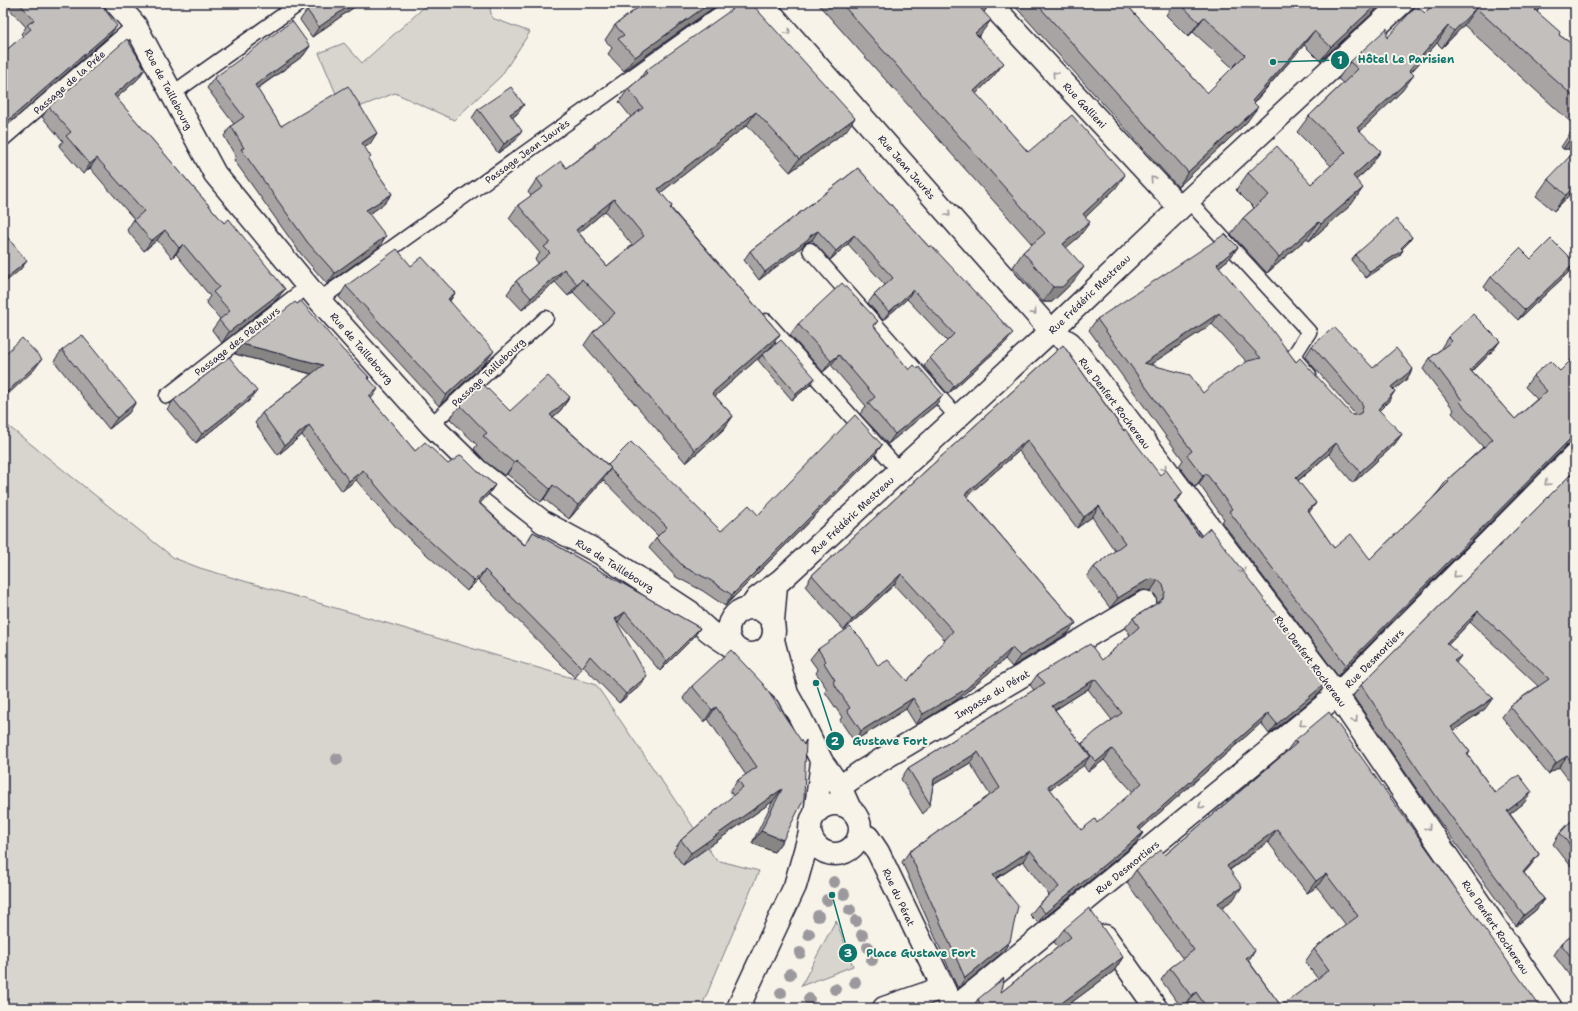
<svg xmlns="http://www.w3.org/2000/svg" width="1578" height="1011" font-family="'Shantell Sans',sans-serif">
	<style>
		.green { fill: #d8d5cf; stroke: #7d7c85 }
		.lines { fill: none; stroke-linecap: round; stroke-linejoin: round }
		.service-casing { stroke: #22223b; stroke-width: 17 }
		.minor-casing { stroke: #22223b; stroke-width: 25 }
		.tertiary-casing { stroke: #22223b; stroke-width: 25 }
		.service { stroke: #f7f3e8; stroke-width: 14 }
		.minor { stroke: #f7f3e8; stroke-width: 22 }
		.tertiary { stroke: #f7f3e8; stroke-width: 22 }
		.tree { fill: #9b999d }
		.wall { fill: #a7a4a3; stroke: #22223b; fill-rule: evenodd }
		.shaded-wall { fill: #888684; stroke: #22223b }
		.building { fill: #c2bfbd; stroke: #22223b; fill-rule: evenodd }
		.oneway { stroke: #97959a }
		.labels { text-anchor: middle; stroke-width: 4; stroke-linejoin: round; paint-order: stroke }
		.street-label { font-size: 10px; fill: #22223b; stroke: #f7f3e8 }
		.leader { fill: none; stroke: #0f766e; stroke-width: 1.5 }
		.callout-dot { fill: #0f766e; stroke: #f7f3e8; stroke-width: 1.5 }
		.mark-label { font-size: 12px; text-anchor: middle; font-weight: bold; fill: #fff }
		.callout-label { font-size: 11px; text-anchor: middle; font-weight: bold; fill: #0f766e; stroke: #f7f3e8; stroke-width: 4; stroke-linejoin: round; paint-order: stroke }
	</style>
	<rect width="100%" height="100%" fill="#f7f3e8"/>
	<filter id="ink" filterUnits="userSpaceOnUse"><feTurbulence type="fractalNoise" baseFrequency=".025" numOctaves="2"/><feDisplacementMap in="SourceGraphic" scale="8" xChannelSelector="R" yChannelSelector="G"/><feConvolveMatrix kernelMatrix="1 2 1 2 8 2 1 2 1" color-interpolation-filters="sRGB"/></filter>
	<g filter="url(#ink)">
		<path class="green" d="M426 3H489L492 18 530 32 501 76 454 120 395 93 344 113 319 53 344 43 362 63 420 11Z
			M3 422 174 558 200 568 596 685 716 860 759 871 701 1008H3Z
			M836 920 853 966 801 986Z"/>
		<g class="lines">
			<g class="service-casing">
				<path id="service" d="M172 94 300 3
					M3 139 135 25
					M1188 200 1309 332 1293 357 1309 375
					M810 250 957 417
					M319 300 735 3
					M766 321 899 470
					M167 396 308 286
					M431 425 546 318"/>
			</g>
			<g class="minor-casing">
				<path id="minor" d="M762 3 1051 331 1070 343 1337 695 1551 1008
					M990 3 1180 208
					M751 607 757 598 781 580 1051 331 1180 208 1402 3
					M773 621 776 585
					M840 787 861 772 1145 602
					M860 835 868 837 878 852 953 1008
					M1105 936 1156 1008
					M884 1008 942 988
					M954 1008 1337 695 1575 455"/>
			</g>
			<g class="tertiary-casing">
				<path id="tertiary" d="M116 3 135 25 215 174 319 300 431 425 478 471 543 522 600 553 690 612C703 629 717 637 734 648
					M728 631a23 23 0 1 1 46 0a23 23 0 1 1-46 0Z
					M773 640 787 694 800 717 822 762 840 787 850 809
					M742 652 787 694
					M810 829a25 25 0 1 1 50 0a25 25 0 1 1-50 0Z
					M815 814 822 762
					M738 1008 795 886 810 833"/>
			</g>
			<use href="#service" class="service"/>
			<use href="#minor" class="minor"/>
			<use href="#tertiary" class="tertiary"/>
		</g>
		<g class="tree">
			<circle cx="337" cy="759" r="6"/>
			<circle cx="834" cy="882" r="6"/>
			<circle cx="844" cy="894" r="6"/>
			<circle cx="827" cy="900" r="6"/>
			<circle cx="850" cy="910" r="6"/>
			<circle cx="818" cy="916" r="6"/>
			<circle cx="856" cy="921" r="6"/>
			<circle cx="809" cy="934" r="6"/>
			<circle cx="862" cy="935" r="6"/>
			<circle cx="868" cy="947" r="6"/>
			<circle cx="800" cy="953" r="6"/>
			<circle cx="872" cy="960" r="6"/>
			<circle cx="790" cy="974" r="6"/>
			<circle cx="855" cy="982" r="6"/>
			<circle cx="835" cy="989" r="6"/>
			<circle cx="781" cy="993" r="6"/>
			<circle cx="809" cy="999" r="6"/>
		</g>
		<path class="wall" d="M4 3H100L110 35 3 129V53L23 36 21 34 26 27Z
			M317 3H360L312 37 300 20 307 10Z
			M644 3H720L624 71 608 54 612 48 605 40 615 25Z
			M817 3H990L984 12 980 35 978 36 993 77 976 94 1028 152 1115 189 1085 217 1079 237 1066 247 1073 282 1052 302H1043L1013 267 1023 252 1032 244Z
			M1012 3H1125L1207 93 1233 68 1193 32 1188 37 1166 15 1174 3H1380L1374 12 1320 61 1304 45 1254 103 1247 122 1178 187Z
			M1434 3H1544L1537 12 1559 35 1575 46V126L1464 25 1442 48 1437 43 1411 72 1402 91 1360 131 1369 168 1356 180 1351 205 1309 241 1307 238 1267 273 1231 234 1243 218 1254 208 1236 190 1248 173 1311 184 1331 166 1297 132 1309 116 1343 83 1338 79 1350 62 1425 13Z
			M310 46 303 56 257 89 281 126 370 144 364 147 368 160 392 194 384 204 369 214 379 247 327 284 301 254 234 160 236 157 224 136 231 126 234 124 207 88 214 78Z
			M645 71 846 131 790 172 747 125 660 193 672 206 671 208 780 334 771 347 715 396 733 416 724 429 686 463 584 345 593 332 603 323 573 292 568 296 555 282 522 310 507 294 516 281 538 263 535 259 540 253 509 218 518 205 531 196 528 192 537 179 566 168 590 150 595 144 631 117 619 102 628 89 640 79ZM605 211 632 245 607 266 579 233Z
			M138 79 116 98 224 223 285 289 277 299 222 343 212 330 220 319 206 302 210 296 176 254 172 258 157 240 144 251 127 230 134 219 90 168 83 174 59 146 63 141 42 117 49 107Z
			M478 109 517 114 513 117 516 140 498 153 472 118Z
			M1575 126V152L1569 149H1563L1561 147Z
			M1575 158V189L1554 211 1536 196 1548 179Z
			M858 168 929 247 1013 333 1007 341 948 394 924 366 930 358 947 341 907 299 883 320 868 303 874 295 885 285 848 244 830 260 812 240 805 243 802 247 759 280 744 260 750 251Z
			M1412 237 1408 243 1402 249 1403 250 1399 256 1366 278 1351 260 1355 255Z
			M1238 247 1230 258 1219 267 1296 362 1352 415H1355L1354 413 1305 357 1312 346 1373 368 1413 369 1406 380 1394 389 1388 402 1379 411 1402 434 1394 445 1353 483 1329 454 1298 481 1316 503 1309 512 1334 548 1370 559 1431 500 1439 491 1447 480 1483 447 1452 413 1454 410 1423 369 1430 358 1441 349V348L1448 337 1500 341 1492 352 1472 372 1515 419 1537 399 1525 387 1533 376 1560 371 1575 356V443H1571L1566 446 1338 676 1222 522 1224 519 1199 484 1195 487 1179 466 1183 460 1089 330 1097 319ZM1212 324 1247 362 1203 393 1151 364Z
			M1531 259 1575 263 1568 273 1518 320 1484 287 1491 277Z
			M411 266 455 293 450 301 486 362 439 406 339 297 346 286Z
			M878 321 874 326 936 405 888 444 860 414 866 406 831 365 823 372 790 335 798 324Z
			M242 344 342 349 369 377V378L371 399 415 451 448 464 477 471 495 485 488 495 480 503 525 545 533 532 700 628 693 638 660 671 618 622 617 623 640 686 619 703 583 666 575 678 478 580 467 591 395 526 356 480 342 491 302 435 278 455 255 423 262 413 311 374 235 354Z
			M1063 345 1200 537 1327 682 1320 693 1269 734 1261 723 1140 830 1136 843 1038 923 1030 915 1038 905 1049 895 1023 861 996 879 1010 941 1003 952 958 989 902 862 909 852 990 795 970 763 933 785 930 804 923 814 901 779 908 768 1034 690 1030 685 1037 675 1102 660 1130 635 1125 628 1133 618 1157 603 1156 596 1151 591 1144 590 1139 591 1110 608 1087 577 1094 567 1115 551 1092 517 1077 528 1019 451 967 496 1076 623 1068 633 1012 667 1005 659 958 699 916 725 906 709 854 741 840 720 842 717 825 692 827 689 816 673 818 670 810 659 818 649 878 666 907 681 945 640 894 585 844 630 805 586 812 575ZM1088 689 1112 720 1081 744 1055 710ZM1104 760 1133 792 1097 823 1081 830 1050 789 1083 765 1088 772Z
			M62 350 129 413 109 429 54 361Z
			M762 355 811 384 792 400 758 360Z
			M570 397 560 411 553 417 608 465 721 531 758 515 875 455 725 606 703 591 676 577 649 548 658 536 603 480 569 519 544 499 541 502 507 474 505 476 486 462 474 449 477 445 450 419 460 405 510 411Z
			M174 400H250L196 443 167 409Z
			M1575 470V788L1559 767 1548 774 1502 717 1510 706 1538 686 1470 622 1448 645 1455 663 1485 709 1453 731 1470 752 1468 755 1495 793 1524 803 1510 814 1539 854 1531 865 1524 873 1544 899 1536 910 1516 926 1429 807 1353 696 1361 685Z
			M692 686 803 745 806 740 783 840 774 852 752 843 773 801 683 865 673 852 681 840 733 796 730 791 738 780 746 775 708 719 704 722 683 698Z
			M1294 741 1541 1008H1190L1187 1005 1182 1008 1161 980 1170 968 1183 959 1127 883 1136 870 1165 855 1286 752ZM1268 842 1307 893 1317 887 1346 925 1314 949 1305 962 1318 979 1281 1006 1248 960 1221 907 1233 900 1230 870Z
			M1575 817V871L1553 844 1560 833Z
			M1064 929 1123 957 1114 971 1064 1008H972L978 999 1000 993 1058 947 1054 942Z
			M1575 933V983L1554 955 1561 944Z"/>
		<path class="shaded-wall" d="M353 3H360L312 37 319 27Z
			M710 3H720L624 71 635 57Z
			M988 3H990L983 14 981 9Z
			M1378 3H1380L1374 12 1320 61 1331 47Z
			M1541 3H1544L1523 27 1535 10Z
			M1476 8 1464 25 1442 48 1454 31Z
			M1204 17 1193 32 1188 37 1199 22Z
			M991 20 980 35 965 48 975 33Z
			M117 26 110 35 3 129V125Z
			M1448 26 1437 43 1398 87 1409 70Z
			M1314 31 1304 45 1242 116 1252 101Z
			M310 46 303 56 248 95 255 85Z
			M1004 63 993 77 964 106 974 91Z
			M145 69 138 79 107 106 114 95Z
			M1414 75 1402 91 1346 145 1357 128Z
			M524 105 517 114 504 123 510 114Z
			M1258 107 1247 122 1178 187 1188 172Z
			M756 112 747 125 649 202 658 189Z
			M855 118 846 131 790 172 799 159Z
			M522 131 516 140 498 153 504 144Z
			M1575 132V140L1569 149H1563Z
			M377 133 370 144 355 154 362 143Z
			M1381 151 1369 168 1341 193 1353 176Z
			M97 158 90 168 83 174 90 164Z
			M1125 175 1115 189 1073 229 1083 214Z
			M1575 185V189L1554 211 1566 195Z
			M1363 188 1351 205 1309 241 1321 224Z
			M392 194 384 204 359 221 366 210Z
			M614 199 605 211 567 243 576 230Z
			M1090 222 1079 237 1053 259 1063 244Z
			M1319 222 1307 238 1267 273 1279 257Z
			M165 230 157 240 144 251 151 241Z
			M818 231 812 240 805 243 802 247 759 280 765 272 811 235Z
			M854 235 848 244 830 260 836 251Z
			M386 236 379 247 327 284 335 273Z
			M1412 237 1408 243 1397 254 1401 248Z
			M183 244 176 254 172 258 179 248Z
			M1238 247 1230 258 1209 275 1217 264Z
			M1403 250 1399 256 1366 278 1370 272Z
			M27 261 20 270 3 284V281L4 280Z
			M1575 263 1568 273 1518 320 1525 310Z
			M1084 267 1073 282 1052 302H1043L1053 287Z
			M564 269 555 282 522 310 531 298Z
			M582 279 573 292 568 296 577 284Z
			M285 289 277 299 222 343 229 332Z
			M913 290 907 299 883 320 889 312Z
			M455 293 447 304 448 299Z
			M1219 313 1212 324 1136 374 1144 363Z
			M1013 333 1007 341 948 394 954 386Z
			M780 334 771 347 704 406 712 393Z
			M1500 341 1492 352 1462 381 1470 370Z
			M242 344 323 365 316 375 235 354Z
			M494 351 486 362 439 406 446 395Z
			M839 355 831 365 823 372 831 361Z
			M42 359 34 370 3 399V396L4 395Z
			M1413 369 1406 380 1384 398 1391 387Z
			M815 378 811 384 792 400 796 394Z
			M378 389 371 399 369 396Z
			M257 391 250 400 196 443 202 434Z
			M1395 391 1388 402 1370 420 1378 409Z
			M943 395 936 405 888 444 895 434Z
			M570 397 560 411 540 428 550 415Z
			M136 402 129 413 109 429 117 418Z
			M733 416 724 429 686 463 695 450Z
			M309 425 302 435 278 455 285 445Z
			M1402 434 1394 445 1353 483 1360 472Z
			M1575 434V443H1571L1566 446 1338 676 1346 665Z
			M1027 440 1019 451 958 504 965 494Z
			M1336 443 1329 454 1288 489 1296 478Z
			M882 445 875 455 725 606 732 595Z
			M516 460 507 474 505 476 514 463Z
			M611 468 602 481 569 519 578 505Z
			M363 470 356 480 342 491 349 481Z
			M1206 473 1199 484 1195 487 1203 476Z
			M495 485 488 495 472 512 478 502Z
			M553 485 544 499 541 502 550 489Z
			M1183 493 1176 503 1174 501Z
			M1316 503 1308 514V510Z
			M1099 506 1092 517 1077 528 1084 517Z
			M485 570 478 580 467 591 474 581Z
			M901 574 894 585 844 630 852 620Z
			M1152 579 1158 580 1151 591 1144 590 1139 591 1110 608 1118 598 1146 581Z
			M1478 611 1470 622 1439 654 1446 643Z
			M625 612 618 622 608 629 615 619Z
			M1076 623 1068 633 1012 667 1020 656Z
			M700 628 693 638 660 671 667 661Z
			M1012 648 1005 659 958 699 916 725 923 714Z
			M1461 656 1453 667 1454 661Z
			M647 676 640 686 619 703 626 694Z
			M1095 679 1088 689 1045 716 1052 706Z
			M1327 682 1320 693 1269 734 1277 724Z
			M913 698 906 709 854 741 861 731Z
			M1493 698 1485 709 1443 738 1451 727Z
			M716 707 708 719 704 722 712 710Z
			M1268 713 1261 723 1131 838 1138 828Z
			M1112 749 1104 760 1088 772 1096 762Z
			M978 752 970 763 926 789 934 779Z
			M1090 756 1083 766 1040 796 1048 786Z
			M1567 756 1559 767 1548 774 1556 763Z
			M782 789 773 801 683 865 691 853Z
			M1532 792 1524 803 1500 822 1507 811Z
			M1277 829 1268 842 1218 878 1227 866Z
			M761 831 783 840 774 852 752 843Z
			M1143 833 1136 843 1038 923 1045 913Z
			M1030 850 1023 861 985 885 993 875Z
			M1539 854 1531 865 1515 883 1523 872Z
			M1326 874 1317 887 1307 893 1316 881Z
			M1242 887 1233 900 1209 916 1218 903Z
			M1544 899 1536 910 1516 926 1524 915Z
			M1010 941 1003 952 958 989 965 978Z
			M1255 951 1246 964V958Z
			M1123 957 1114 971 1064 1008H1055Z
			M1196 992 1187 1005 1182 1008 1191 996Z"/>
		<path class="building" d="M19 3H100L117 26 3 125V53L31 29 27 25 34 20Z
			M317 3H353L319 27 307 10Z
			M644 3H710L635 57 618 39 624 35 615 25Z
			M741 3H751L855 118 799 159 756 112 658 189 672 206 670 208 780 334 712 393 733 416 695 450 593 332 615 313 582 279 577 284 564 269 531 298 516 281 550 253 544 247 550 242 518 205 543 187 537 179 561 161 566 168 595 147V144L643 108 628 89 647 73 645 71ZM614 199 644 236 607 266 576 230Z
			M841 3H988L981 9 991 20 975 33 1004 63 974 91 1028 152 1072 115 1125 175 1083 214 1090 222 1063 244 1084 267 1062 287H1053L1023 252 1045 233Z
			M1036 3H1125L1207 93 1245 55 1204 17 1199 22 1179 3H1378L1331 47 1314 31 1252 101 1258 107 1188 172Z
			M1434 3H1541L1535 10 1560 32 1559 35 1575 46V98L1476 8 1454 31 1448 26 1409 70 1414 75 1357 128 1381 151 1353 176 1363 188 1321 224 1319 222 1279 257 1243 218 1269 195 1248 173 1277 146 1311 184 1346 152 1309 116 1358 69 1350 62 1387 28V38L1416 6 1425 13Z
			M292 21 310 46 255 85 281 126 348 86 377 133 362 143 371 157 368 159 392 194 366 210 386 236 335 273 308 243 241 149 244 148 231 126 244 117 214 78Z
			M127 39 145 69 114 95 224 223 229 219 285 289 229 332 219 320 230 311 213 292 219 287 183 244 179 248 165 230 151 241 134 220 144 211 97 158 90 164 66 136 71 132 49 107Z
			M511 87 524 105 510 114 522 131 504 144 478 109Z
			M1575 126V132L1572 130Z
			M1571 155 1575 158V185L1566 195 1548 179Z
			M858 168 929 247 931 245 1013 333 954 386 930 358 954 334 913 290 889 312 874 295 893 278 854 235 836 251 818 231 811 235 808 239 765 272 750 251Z
			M1396 219 1412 237 1401 248 1403 250 1370 272 1355 255Z
			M3 232 27 261 4 280 3 279Z
			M1225 234 1238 247 1217 264 1269 326 1296 362 1300 358 1352 415H1356L1361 413 1363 406 1361 402 1312 346 1334 327 1373 368 1396 348 1413 369 1391 387 1395 391 1378 409 1402 434 1360 472 1336 443 1296 478 1316 503 1308 510 1334 548 1351 534 1370 559 1431 500 1449 482 1447 480 1493 439 1460 402 1462 400 1430 358 1452 341 1448 337 1473 314 1500 341 1470 370 1515 419 1547 391 1533 376 1550 361 1560 371 1575 356V434L1346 665 1229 511 1232 509 1206 473 1203 476 1187 455 1192 451 1097 319ZM1219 313 1261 358 1248 361 1216 381 1203 393 1190 375 1144 363Z
			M1551 239 1575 263 1525 310 1491 277 1520 248 1531 259Z
			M397 249 411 266 422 257 455 293 448 299 494 351 446 395 346 286Z
			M842 283 878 321 873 325 909 370 914 365 918 369 919 367 943 395 895 434 868 403 875 397 839 355 831 361 798 324Z
			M301 301 342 349 369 377H367L378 389 369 396 415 451 425 442 448 464 461 455 477 471 495 485 478 502 525 546 533 532 700 628 667 661 625 612 615 619 647 676 626 694 590 656 582 668 485 570 474 581 402 516 363 470 349 481 309 425 285 445 262 413 323 365 242 344 295 302 297 304Z
			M82 335 136 402 117 418 62 350Z
			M22 338 42 359 4 395 3 394V356Z
			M781 340 815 378 796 394 762 355Z
			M1063 345 1124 431 1125 429 1160 475 1166 470 1183 493 1174 501 1200 537 1210 528 1327 682 1277 724 1268 713 1138 828 1143 833 1045 913 1038 905 1059 887 1030 850 993 875 1018 906 1010 941 965 978 909 852 1000 788 978 752 934 779 930 804 908 768 1045 683 1037 675 1090 644 1102 660 1139 627 1133 618 1159 602 1163 598 1165 592 1163 585 1158 580 1152 579 1146 581 1118 598 1094 567 1125 543 1099 506 1084 517 1027 440 965 494 1076 623 1020 656 1012 648 966 689 923 714 913 698 861 731 847 710 850 708 833 682 835 680 824 663 826 661 818 649 850 627 861 638 878 666 888 660 907 681 953 631 901 574 852 620 812 575ZM1095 679 1122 713 1095 732 1082 744 1096 762 1112 749 1142 783 1097 823 1095 819 1081 830 1048 786 1090 756 1052 706Z
			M229 357 257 391 202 434 174 400Z
			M548 376 570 397 550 415 611 468 578 505 553 485 550 489 516 460 514 463 496 448 483 436 487 433 460 405 483 384 510 411Z
			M855 415 882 445 732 595 710 580 684 567 656 538 667 527 610 469 611 468 608 465 631 442 721 531 749 505 758 515Z
			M1575 470V767L1567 756 1556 763 1510 706 1549 679 1478 611 1446 643 1461 656 1454 661 1493 698 1451 727 1470 752 1467 754 1495 793 1519 775 1532 792 1507 811 1539 854 1523 872 1544 899 1524 915 1436 796 1361 685Z
			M731 650 763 684 804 745 806 740 804 799 783 840 761 831 782 789 691 853 681 840 743 787 738 780 757 767 716 707 712 710 692 686Z
			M1329 712 1541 1008H1207L1196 992 1191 996 1170 968 1194 950 1136 870 1161 850 1165 855 1297 743 1294 741ZM1277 829 1316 881 1326 874 1358 916 1314 949 1329 970 1281 1006 1246 958 1255 951 1218 903 1242 887 1227 866Z
			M1575 817V851L1560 833Z
			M1089 908 1123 957 1055 1008H982L978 999 1004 978 1000 993 1071 937 1064 929Z
			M1575 933V962L1561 944Z"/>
		<defs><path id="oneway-chevron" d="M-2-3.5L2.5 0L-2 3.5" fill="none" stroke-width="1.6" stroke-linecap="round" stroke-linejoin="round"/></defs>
		<g class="oneway">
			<use href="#oneway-chevron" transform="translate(788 32) rotate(49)"/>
			<use href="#oneway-chevron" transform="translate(1055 74) rotate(-133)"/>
			<use href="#oneway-chevron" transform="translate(1153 179) rotate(-133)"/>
			<use href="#oneway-chevron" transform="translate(948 214) rotate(49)"/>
			<use href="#oneway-chevron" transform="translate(1034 312) rotate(49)"/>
			<use href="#oneway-chevron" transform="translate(1164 468) rotate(53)"/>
			<use href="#oneway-chevron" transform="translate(1547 483) rotate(135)"/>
			<use href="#oneway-chevron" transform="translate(1243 571) rotate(53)"/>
			<use href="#oneway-chevron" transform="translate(1456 575) rotate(135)"/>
			<use href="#oneway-chevron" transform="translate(1355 720) rotate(56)"/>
			<use href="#oneway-chevron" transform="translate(1302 724) rotate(141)"/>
			<use href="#oneway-chevron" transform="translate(1201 806) rotate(141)"/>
			<use href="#oneway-chevron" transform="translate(1428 828) rotate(56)"/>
		</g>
	</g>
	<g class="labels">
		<g class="street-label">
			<text transform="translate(69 82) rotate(-41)" y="4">Passage de la Prée</text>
			<text transform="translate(169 89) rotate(62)" y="4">Rue de Taillebourg</text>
			<text transform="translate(1085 105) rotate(47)" y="4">Rue Gallieni</text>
			<text transform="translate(527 151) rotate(-36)" y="4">Passage Jean Jaurès</text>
			<text transform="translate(907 167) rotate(49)" y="4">Rue Jean Jaurès</text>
			<text transform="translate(1089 294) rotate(-44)" y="4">Rue Frédéric Mestreau</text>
			<text transform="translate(237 341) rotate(-38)" y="4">Passage des Pêcheurs</text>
			<text transform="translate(362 348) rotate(49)" y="4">Rue de Taillebourg</text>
			<text transform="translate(488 372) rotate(-43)" y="4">Passage Taillebourg</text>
			<text transform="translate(1115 403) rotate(53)" y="4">Rue Denfert Rochereau</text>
			<text transform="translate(852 515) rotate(-43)" y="4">Rue Frédéric Mestreau</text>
			<text transform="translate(615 565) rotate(32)" y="4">Rue de Taillebourg</text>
			<text transform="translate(1374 658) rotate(-45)" y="4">Rue Desmortiers</text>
			<text transform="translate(1311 661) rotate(53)" y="4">Rue Denfert Rochereau</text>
			<text transform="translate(992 694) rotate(-31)" y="4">Impasse du Pérat</text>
			<text transform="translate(1127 867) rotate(-39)" y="4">Rue Desmortiers</text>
			<text transform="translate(899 897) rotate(65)" y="4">Rue du Pérat</text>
			<text transform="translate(1496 927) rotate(56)" y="4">Rue Denfert Rochereau</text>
		</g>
	</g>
	<path class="leader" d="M1273 62L1340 60M816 683L835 741M832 895L848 953"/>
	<g class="callout-dot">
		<circle cx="1273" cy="62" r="4"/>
		<circle cx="816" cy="683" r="4"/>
		<circle cx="832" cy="895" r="4"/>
		<circle cx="1340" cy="60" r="10"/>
		<circle cx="835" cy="741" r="10"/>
		<circle cx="848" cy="953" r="10"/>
	</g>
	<g class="mark-label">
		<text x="1340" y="64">1</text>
		<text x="835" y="745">2</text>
		<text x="848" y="957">3</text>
	</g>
	<g class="callout-label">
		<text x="1406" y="63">Hôtel Le Parisien</text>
		<text x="890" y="745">Gustave Fort</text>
		<text x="921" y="957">Place Gustave Fort</text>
	</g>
	<rect width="1578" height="1011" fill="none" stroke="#f7f3e8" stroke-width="16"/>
	<rect x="8" y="8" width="1562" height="995" fill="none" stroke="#22223b" stroke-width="1.5" filter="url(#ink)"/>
</svg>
